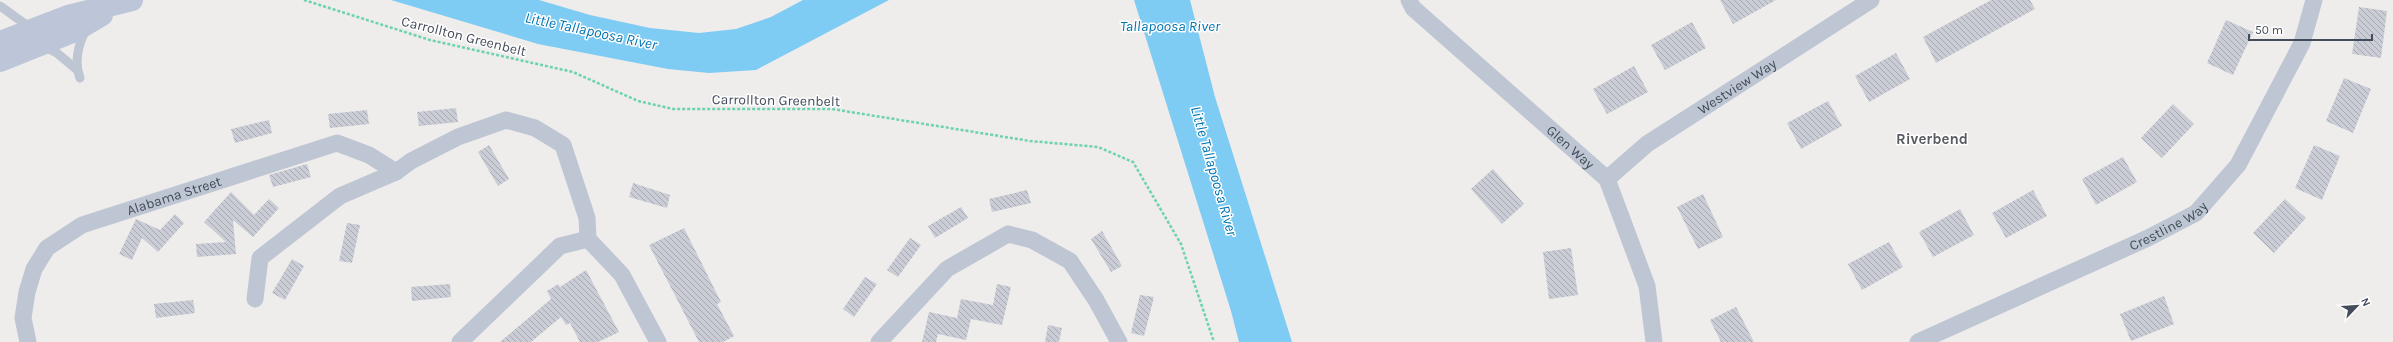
<svg xmlns="http://www.w3.org/2000/svg" width="2393" height="342" font-family="Karla,sans-serif">
	<style>
		.water { fill: #7ecbf3 }
		.building { fill: url(#building-back-hatch) }
		.lines { fill: none; stroke-linecap: round; stroke-linejoin: round }
		.path { stroke: #6bd3ad; stroke-width: 2.5; stroke-dasharray: 3 2; stroke-linecap: butt }
		.service { stroke: #bec6d3; stroke-width: 9 }
		.minor { stroke: #bec6d3; stroke-width: 17 }
		.secondary { stroke: #bdc6d8; stroke-width: 22 }
		.labels { text-anchor: middle; stroke-width: 3; stroke-linejoin: round; paint-order: stroke }
		.street-label { font-size: 14px; fill: #434c5b; stroke: #fff }
		.water-label { font-size: 15px; font-style: italic; fill: #0074b1; stroke: #fff }
		.neighbourhood-label { font-size: 15px; font-weight: bold; fill: #585b62; stroke: #fff }
	</style>
	<defs>
		<pattern id="building-back-hatch" width="6" height="6" patternUnits="userSpaceOnUse"><rect width="6" height="6" fill="#cacdd5"/><path d="M-1 5l2 2M0 0l6 6M5-1l2 2" fill="none" stroke="#a6a9b0"/></pattern>
	</defs>
	<rect width="100%" height="100%" fill="#efecec"/>
	<path class="water" d="M391 0H539L590 15 650 28 699 33 736 29 771 17 803 0H889L756 70 709 73 668 69 538 44Z
		M1134 0H1190L1215 97 1292 342H1239L1231 311Z"/>
	<path class="building" d="M1720 0H1776L1733 24Z
		M1991 0H2030L2035 9 1936 63 1923 37Z
		M2359 7 2387 11 2381 58 2352 54Z
		M2226 20 2253 32 2233 75 2207 63Z
		M1692 22 1706 48 1665 70 1651 45Z
		M1896 53 1910 79 1869 102 1855 76Z
		M1634 66 1648 92 1607 114 1593 89Z
		M2344 78 2371 89 2353 133 2326 121Z
		M1828 101 1842 126 1801 149 1787 123Z
		M2173 104 2194 124 2162 158 2141 138Z
		M456 108 458 122 419 126 417 112Z
		M367 110 369 124 330 128 328 114Z
		M269 120 272 133 235 143 231 129Z
		M489 145 509 179 498 186 478 152Z
		M2314 145 2340 156 2322 200 2295 188Z
		M2123 157 2137 182 2096 205 2082 179Z
		M307 164 311 177 273 187 269 175Z
		M1493 169 1524 204 1502 224 1471 189Z
		M633 183 670 195 667 208 629 197Z
		M1027 190 1031 203 992 212 989 199Z
		M2033 190 2047 216 2006 238 1992 213Z
		M231 192 254 215 269 199 279 208 253 237 233 220 236 254 197 257 196 244 226 242 204 222Z
		M1703 194 1723 237 1698 249 1677 207Z
		M2285 199 2306 218 2274 253 2253 233Z
		M961 207 968 218 935 238 928 226Z
		M1960 209 1974 235 1933 257 1919 232Z
		M175 214 184 223 158 252 142 238 132 260 119 254 136 219 160 230Z
		M347 223 360 225 352 263 339 261Z
		M684 228 721 302 717 304 734 336 723 342H699L649 245Z
		M1102 231 1122 266 1111 272 1091 239Z
		M910 238 921 245 898 277 887 270Z
		M1889 242 1903 267 1862 290 1848 264Z
		M1571 248 1578 295 1549 299 1543 252Z
		M292 259 304 266 285 300 272 293Z
		M586 270 619 332 598 342H580L570 323 566 325 561 317 531 342H500L551 299 547 291 558 284 560 287Z
		M865 277 877 284 854 317 843 309Z
		M450 284 451 297 412 301 411 287Z
		M997 284 1011 287 1002 325 971 319 966 340 938 334 936 342H922L929 312 957 318 961 299 993 305Z
		M1140 295 1154 297 1144 336 1131 333Z
		M2164 296 2174 324 2131 341 2120 314Z
		M193 300 195 313 156 318 154 304Z
		M1736 307 1754 342H1721L1710 320Z
		M1048 325 1062 328 1059 342H1045Z"/>
	<g class="lines">
		<path class="path" d="M304 0 430 40 573 72 638 101 673 109H832L1030 141 1098 147 1133 162 1181 244 1214 342"/>
		<path class="service" d="M0 6 32 29
			M43 46 57 53 76 69
			M80 78C74 63 78 44 86 30"/>
		<g class="minor">
			<path id="s1" d="M1409 0 1413 8 1607 179 1647 286 1654 342"/>
			<path id="s2" d="M1607 179 1647 144 1871 0"/>
			<path d="M588 239 622 275 658 342"/>
			<path d="M255 299 260 258 340 196 396 172 411 161 458 137 506 120 535 128 563 145 587 218 588 239"/>
			<path id="s3" d="M28 342 23 318 27 292 34 269 47 248 82 225 337 143 369 155 396 172"/>
			<path d="M460 342 560 246 588 239"/>
			<path d="M879 342 947 269 1008 234 1032 240 1070 261 1096 300 1119 342"/>
			<path id="s4" d="M1918 342 2148 238 2196 213 2238 165 2302 43 2314 0"/>
		</g>
		<path class="secondary" d="M0 42 68 16 132 0
			M0 61 75 31 102 15"/>
	</g>
	<g class="labels">
		<g class="street-label">
			<text transform="translate(464 36) rotate(14)" y="5">Carrollton Greenbelt</text>
			<text dy="5" stroke="none"><textPath href="#s2" startOffset="160">Westview Way</textPath></text>
			<text transform="translate(776 100) rotate(1)" y="5">Carrollton Greenbelt</text>
			<text dy="5" stroke="none"><textPath href="#s1" startOffset="219">Glen Way</textPath></text>
			<text dy="5" stroke="none"><textPath href="#s3" startOffset="238">Alabama Street</textPath></text>
			<text dy="5" stroke="none"><textPath href="#s4" startOffset="276">Crestline Way</textPath></text>
		</g>
		<g class="water-label">
			<text x="1170" y="31">Tallapoosa River</text>
			<text transform="translate(591 31) rotate(12)" y="5">Little Tallapoosa River</text>
			<text transform="translate(1214 171) rotate(74)" y="5">Little Tallapoosa River</text>
		</g>
		<g class="neighbourhood-label">
			<text x="1932" y="144">Riverbend</text>
		</g>
	</g>
	<g transform="translate(2357 306) rotate(65)" stroke="#ffffff" stroke-width="3" paint-order="stroke">
	<path d="M0-3L7 15L0 10L-7 15Z" fill="#434c5b"/>
	<text y="-6" font-size="11" font-weight="bold" text-anchor="middle" fill="#434c5b">N</text>
	</g>
	<path d="M2249 34v6h123v-6" fill="none" stroke="#434c5b" stroke-width="2"/>
	<text x="2255" y="34" font-size="12" fill="#434c5b" stroke="#ffffff" stroke-width="3" paint-order="stroke">50 m</text>
</svg>
